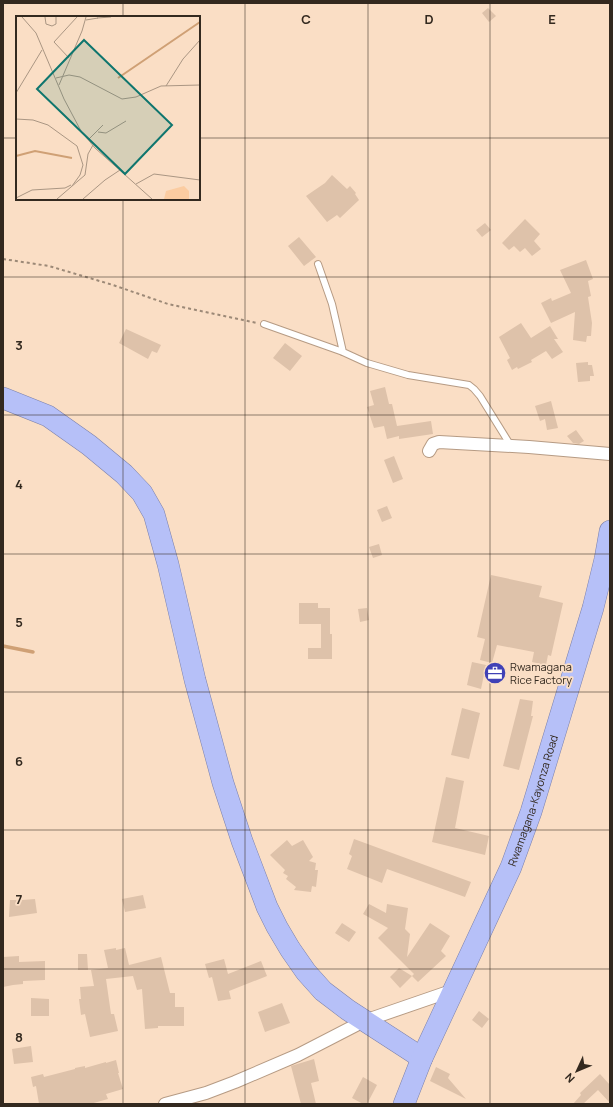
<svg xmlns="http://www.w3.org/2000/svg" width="613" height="1107" font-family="Manrope,sans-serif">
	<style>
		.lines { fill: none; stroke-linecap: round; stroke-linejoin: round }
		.stream { stroke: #cfa075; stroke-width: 3.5 }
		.building { fill: #dec2aa }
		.service-casing { stroke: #b69b84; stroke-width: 8 }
		.minor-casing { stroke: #b69b84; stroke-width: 14 }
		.trunk-casing { stroke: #7c81ab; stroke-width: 22 }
		.path { stroke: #9c8977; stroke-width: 2; stroke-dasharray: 3 3; stroke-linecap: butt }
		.service { stroke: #fff; stroke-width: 6 }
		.minor { stroke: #fff; stroke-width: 12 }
		.trunk { stroke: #b6c0f8; stroke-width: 21 }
		.grid { fill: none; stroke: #33291f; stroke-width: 1; stroke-opacity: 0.55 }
		.labels { text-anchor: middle; stroke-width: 3.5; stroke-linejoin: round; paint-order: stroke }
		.poi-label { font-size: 11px; fill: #33291f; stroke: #fadec5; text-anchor: start }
		.street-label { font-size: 11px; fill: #33291f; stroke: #fadec5 }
		.inset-river { fill: none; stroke: #cfa075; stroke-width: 2 }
		.inset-road { fill: none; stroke: #aa9683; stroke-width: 1 }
		.view { fill: #0f766e; fill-opacity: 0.15; stroke: #0f766e; stroke-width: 2 }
		.inset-edge { fill: none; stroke: #33291f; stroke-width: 2 }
		.grid-label { font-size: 13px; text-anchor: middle; font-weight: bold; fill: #33291f; stroke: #fadec5; stroke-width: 3.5; stroke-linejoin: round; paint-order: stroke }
	</style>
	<rect width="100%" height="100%" fill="#fadec5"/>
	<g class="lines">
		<path class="stream" d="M3 646 33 652"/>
	</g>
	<path class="building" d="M488 8 496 16 489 22 482 13Z
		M332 175 347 189 350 186 356 193 355 194 359 200 340 218 337 215 327 222 306 196 325 183Z
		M525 219 540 234 534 241 541 249 532 256 525 248 520 252 514 246 509 250 502 243Z
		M485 223 491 230 482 237 476 230Z
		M299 237 316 257 304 266 288 246Z
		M586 260 593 279 588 281 591 296 588 297 592 323 591 336H587L586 342 573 340 575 312 551 323 541 303 551 298 552 301 571 293 560 270Z
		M521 323 531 338 550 326 558 339H554L563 352 552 359 546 351 531 360 532 362 518 369 517 367 512 370 507 360 510 358 499 337Z
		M126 329 161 345 157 353 152 351 148 359 119 343Z
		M285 343 302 356 290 371 273 358Z
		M588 362V365H592L594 376H590V381L578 382 576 363Z
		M385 387 389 404H392L397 426 431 421 433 434 399 439V436L387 439 384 426 374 428 367 407 374 405 370 391Z
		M551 401 558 428 547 430 545 419 540 421 535 406Z
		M576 430 584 441 579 444 573 443 567 436Z
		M394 456 403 479 393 483 384 460Z
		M387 506 392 518 382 522 377 510Z
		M379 544 382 555 373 558 369 547Z
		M491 575 542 586 539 597 563 603 551 656 548 655 546 665 532 662 534 652 497 645 492 663 480 660 485 639 477 637Z
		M299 603H318V608H330V634H332V659H308V648H321V624H299Z
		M367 608 369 620 360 622 358 609Z
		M472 662 486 665 481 689 467 685Z
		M520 699 533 701 531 716H533L519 770 503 766Z
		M462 708 480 713 469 759 451 755Z
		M446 777 464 781 455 828 489 836 485 855 432 842Z
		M354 839 471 882 465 897 387 869 382 883 347 869 352 856 349 854Z
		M287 840 292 846 303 840 313 857 309 861 316 863 315 870H318L316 887 312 886 311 892 294 890 296 887 286 879 288 876 283 873 285 870 270 855Z
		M143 895 146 908 125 912 122 899Z
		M35 899 37 913 9 917 10 900H22Z
		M369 904 386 913 387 904 408 908 405 929 410 934 407 957 430 923 450 936 441 951 446 956 418 982 412 976 400 988 390 977 399 968 412 976 414 974 378 938 388 928 363 914Z
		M342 923 356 932 349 942 335 933Z
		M116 948V950L125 948 129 965 161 957 170 993H175V1007H184V1026H158V1028L145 1029 142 989 137 990 133 976 106 979 111 1014H114L118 1031 90 1037 85 1014 81 1015 79 999H81L80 987 94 986 91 970 108 968 104 950Z
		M78 954H87L88 970H78Z
		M19 956V962L45 961V980L23 981V984L13 985 3 987V957Z
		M224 959 228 974 261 961 267 976 229 991 231 999 218 1001 212 977 209 978 205 964Z
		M31 998 49 999V1016H31Z
		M282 1003 290 1023 265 1032 258 1012Z
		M479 1011 489 1019 482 1028 472 1020Z
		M31 1046 33 1062 14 1064 12 1049Z
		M314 1059 319 1081 311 1083 316 1104H301L291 1066Z
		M116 1060 119 1073H118L123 1089 106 1094 108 1099 90 1104H39L36 1086 33 1087 31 1077 43 1074 44 1077 75 1069V1068L85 1066V1068L106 1062V1063Z
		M436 1067 450 1074 448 1078 466 1099 430 1081Z
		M600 1074 610 1085V1103L598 1090 583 1104H573L581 1095 580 1093Z
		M363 1077 377 1085 367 1104H363L352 1098Z"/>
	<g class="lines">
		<g class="service-casing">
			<path id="service" d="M318 264 332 304 343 352
				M264 324 343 352 367 363 408 375 469 385 474 389 480 396 511 446"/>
		</g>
		<g class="minor-casing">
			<path id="minor" d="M429 451 433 444 439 442 529 447 610 454
				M165 1104 206 1093 235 1082 298 1055 364 1021 454 990"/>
		</g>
		<g class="trunk-casing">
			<g id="trunk">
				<path d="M3 398 48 416 89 445 124 474 142 493 154 514 168 564 195 680 223 783 242 841 267 907 277 927 290 949 306 972 323 991 348 1010 422 1058"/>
				<path id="s1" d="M404 1104 422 1058 511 867 531 812 593 608 605 559 610 531"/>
			</g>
		</g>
		<path class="path" d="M3 259 49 266 113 285 168 304 257 323"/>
		<use href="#service" class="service"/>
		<use href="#minor" class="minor"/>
		<use href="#trunk" class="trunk"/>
	</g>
	<path class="grid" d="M123 3V17M245 3V1104M368 3V1104M490 3V1104M3 138H17M199 138H610M123 199V1104M3 277H610M3 415H610M3 554H610M3 692H610M3 830H610M3 969H610"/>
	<defs>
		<g id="office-disc" transform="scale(1.15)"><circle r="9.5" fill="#4041b6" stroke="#fadec5"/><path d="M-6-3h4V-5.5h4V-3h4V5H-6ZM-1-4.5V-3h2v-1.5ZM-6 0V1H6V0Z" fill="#fff"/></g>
	</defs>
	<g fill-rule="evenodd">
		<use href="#office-disc" x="495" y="673"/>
	</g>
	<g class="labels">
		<g class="poi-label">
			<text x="510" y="671">Rwamagana<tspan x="510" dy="13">Rice Factory</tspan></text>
		</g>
		<g class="street-label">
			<text dy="4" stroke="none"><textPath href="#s1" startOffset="330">Rwamagana-Kayonza Road</textPath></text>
		</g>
	</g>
	<g transform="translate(16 16)">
		<rect width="184" height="184" fill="#fadec5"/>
		<path d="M168 170 173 175V183H148L150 175Z" fill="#fbcca1"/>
		<path class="inset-river" d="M102 62 184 6M0 140 19 135 56 142"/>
		<path class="inset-road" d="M6 1 20 17 48 83 65 115 79 132 136 183M29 1 30 8 36 10 40 8V1M81 2 95 1M70 4 82 2M53 42 38 26 61 1M40 62 53 59 64 61 106 83 120 81 145 70 184 69M43 69 66 15 70 1M150 70 167 43 184 24M0 77 26 34M0 103 17 104 32 109 61 130 67 149 64 159 56 170M82 116 90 117 110 105M72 124 87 109M120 168 138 158 184 164M0 182 16 174 49 172 55 169M41 183 69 159 72 138 77 129M67 183 89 164 104 154"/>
		<path class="view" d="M68 24 156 109 109 158 21 73Z"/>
		<rect width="184" height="184" class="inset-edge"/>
	</g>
	<g class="grid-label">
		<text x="306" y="24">C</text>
		<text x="429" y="24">D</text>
		<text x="552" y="24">E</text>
		<text x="19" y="350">3</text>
		<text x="19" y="489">4</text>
		<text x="19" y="627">5</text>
		<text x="19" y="766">6</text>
		<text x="19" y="904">7</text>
		<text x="19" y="1042">8</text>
	</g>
	<rect width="613" height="1107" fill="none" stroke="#33291f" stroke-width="8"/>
	<g transform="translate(577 1071) rotate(226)" stroke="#fadec5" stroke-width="3" paint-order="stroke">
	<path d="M0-3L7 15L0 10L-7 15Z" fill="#33291f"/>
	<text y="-6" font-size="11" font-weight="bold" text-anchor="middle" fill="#33291f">N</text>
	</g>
</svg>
